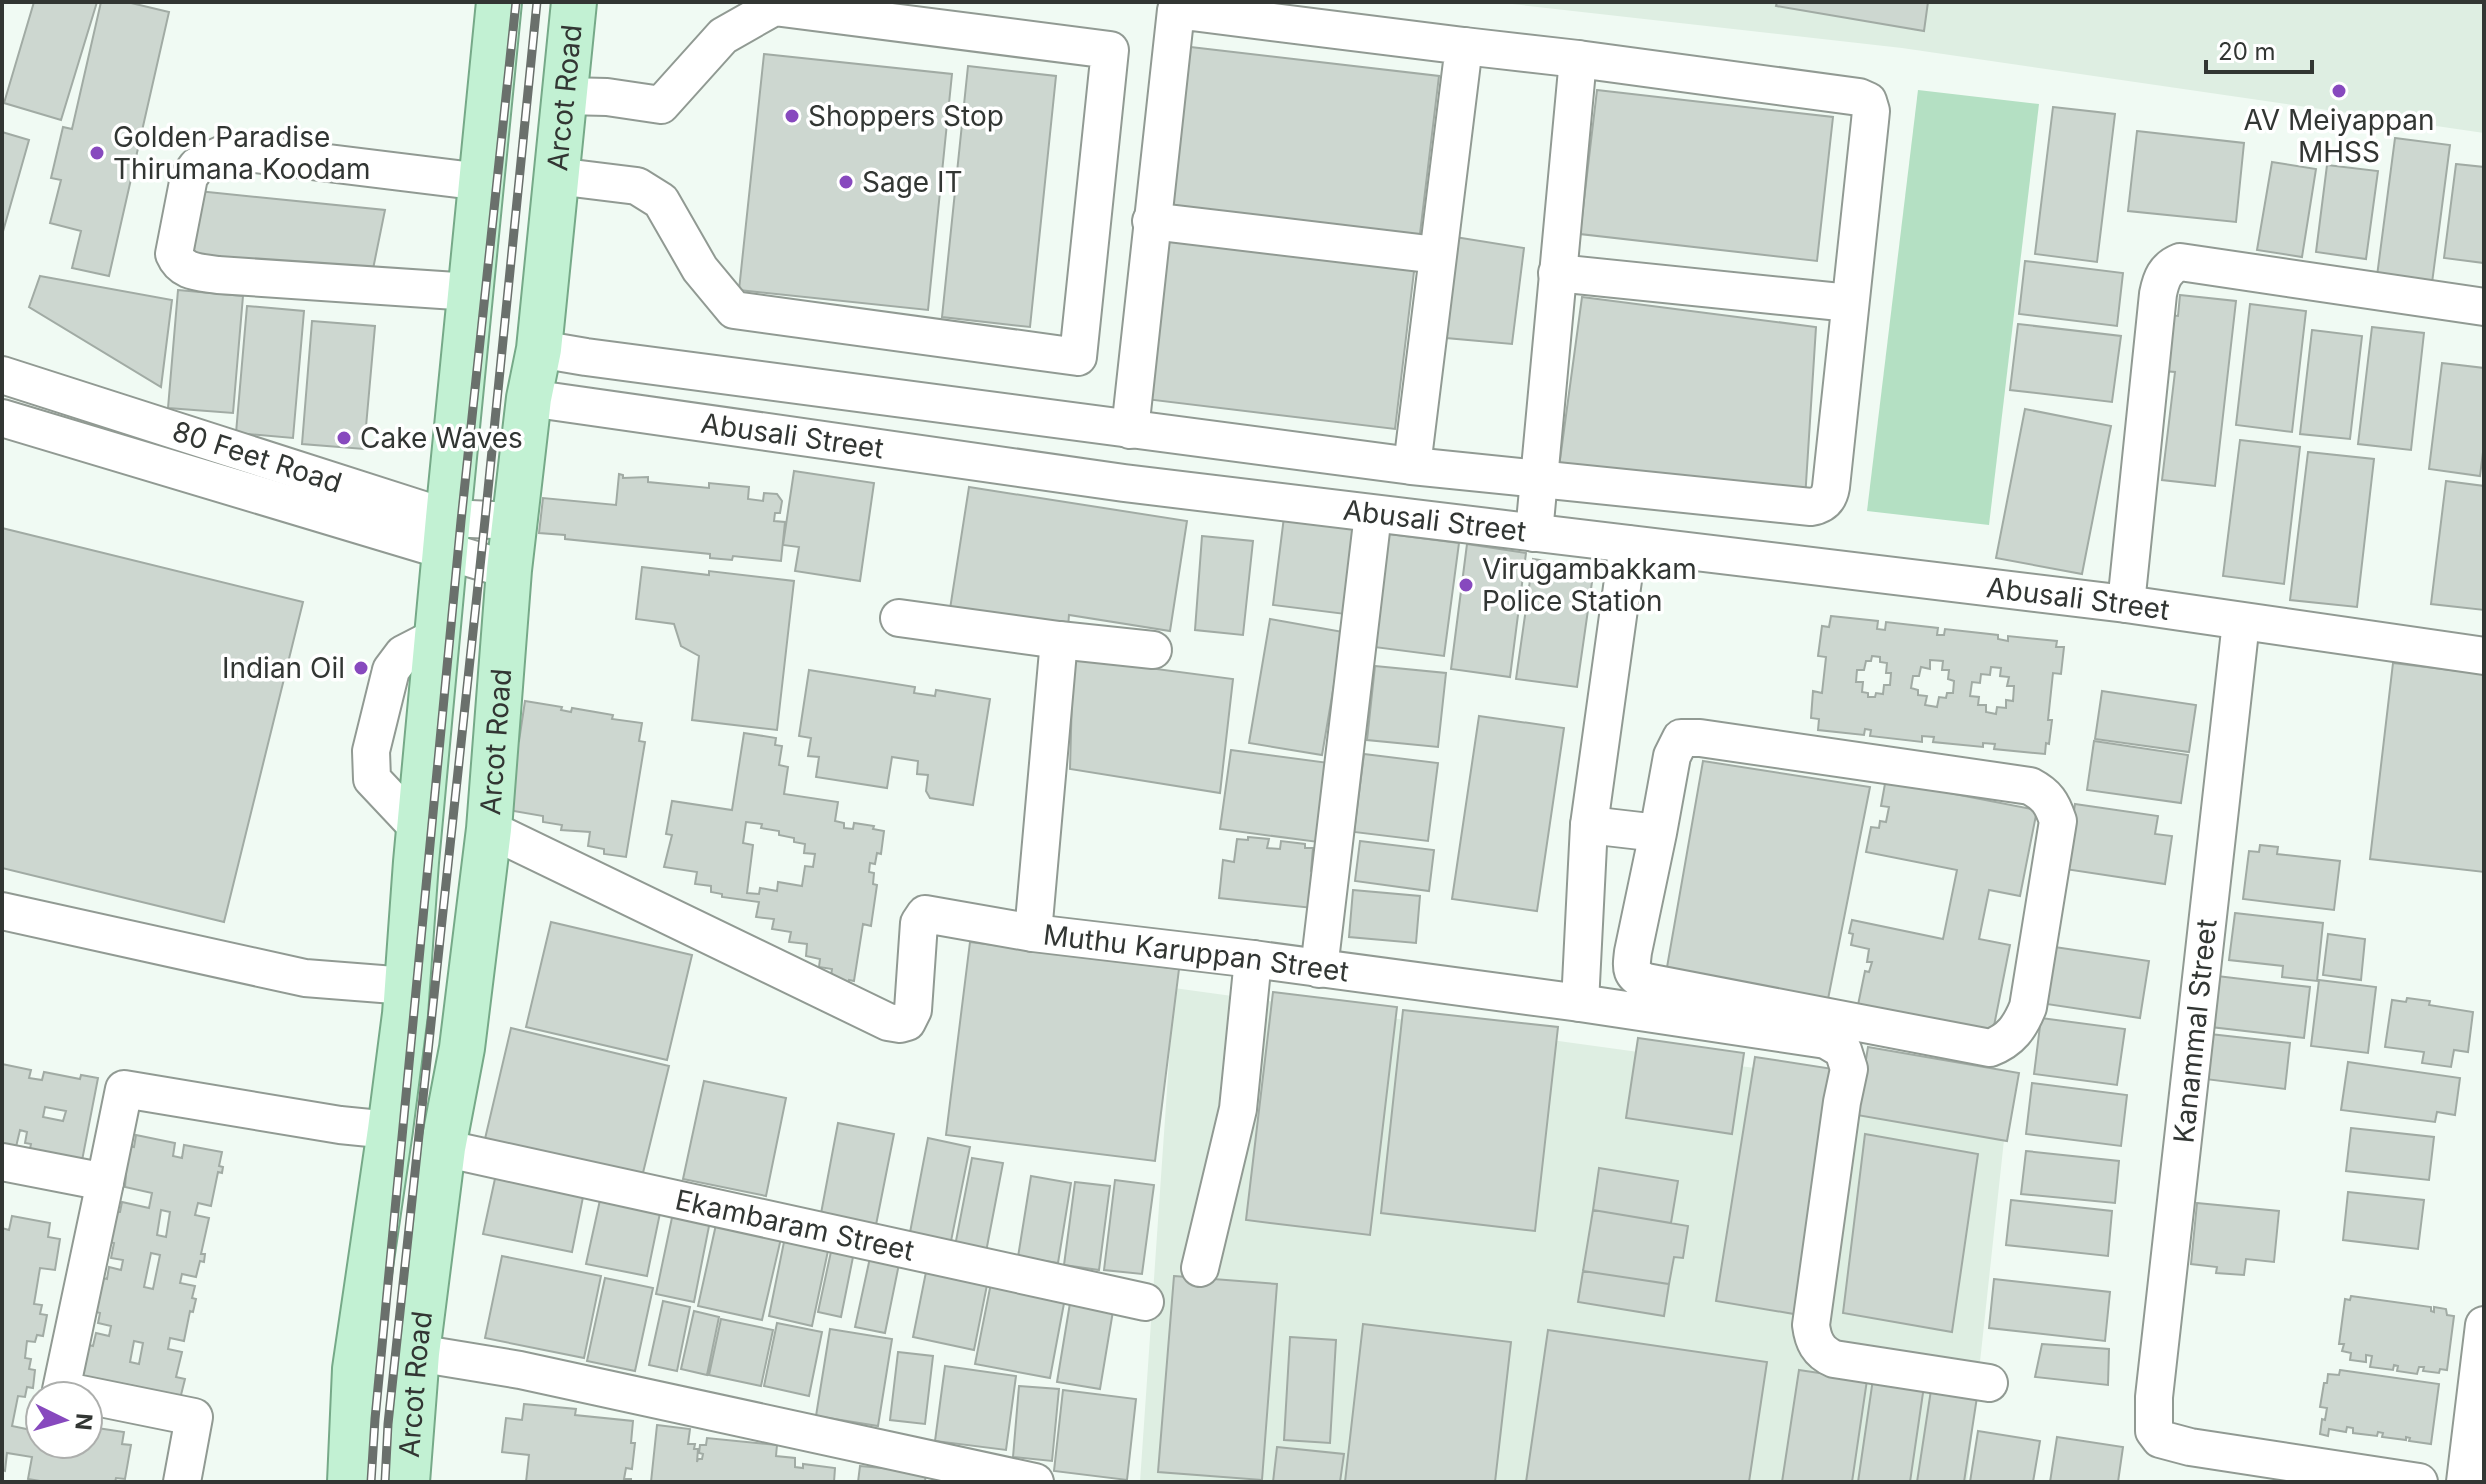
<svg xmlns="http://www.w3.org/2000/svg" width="2486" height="1484" font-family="Inter,sans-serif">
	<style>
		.built { fill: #deeee2 }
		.green { fill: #b4e0c3 }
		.building { fill: #cdd7d0; stroke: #a1aba4; stroke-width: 2; fill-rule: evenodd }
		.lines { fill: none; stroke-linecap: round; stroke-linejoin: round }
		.minor-casing { stroke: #919a93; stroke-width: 40 }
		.major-casing { stroke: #76a988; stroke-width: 48 }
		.minor { stroke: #fff; stroke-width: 36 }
		.major { stroke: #c2f1d3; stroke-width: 44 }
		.rail-casing { stroke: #6a706c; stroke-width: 9 }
		.rail { stroke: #fff; stroke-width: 6; stroke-dasharray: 18; stroke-linecap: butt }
		.poi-dot { fill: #8749be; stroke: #fff; stroke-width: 3 }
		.labels { text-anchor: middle; stroke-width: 7; stroke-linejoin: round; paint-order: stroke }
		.street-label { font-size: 28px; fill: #323633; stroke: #fff }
		.poi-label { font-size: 28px; fill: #323633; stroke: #fff; text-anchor: start }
	</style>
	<rect width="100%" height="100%" fill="#f0faf3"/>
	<path class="built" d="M1494 2H2484V133L1902 48Z
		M1174 988 2008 1103 1967 1482H1140Z"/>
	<path class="green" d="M1918 90 2039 104 1989 525 1867 511Z"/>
	<path class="building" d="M34 2H97L61 120 4 103Z
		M101 2H127L169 12 109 276 72 268 81 231 50 223 61 180 51 178 63 127 72 129Z
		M1777 2H1928L1924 31 1776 6Z
		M1182 46 1439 76 1419 242 1162 211Z
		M764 54 952 74 928 310 739 290Z
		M968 66 1056 76 1030 327 942 317Z
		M1597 90 1833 117 1817 261 1580 234Z
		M2053 107 2115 114 2097 262 2035 254Z
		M2137 131 2244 143 2236 222 2128 211Z
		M2 132 29 140 2 235Z
		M2395 138 2450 145 2432 283 2377 276Z
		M2272 162 2316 169 2302 257 2257 250Z
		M2456 164 2484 167V263L2444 258Z
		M2327 165 2378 171 2366 259 2316 252Z
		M198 191 385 210 372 274 193 265Z
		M1157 232 1415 263 1395 429 1137 398Z
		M1449 236 1524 248 1512 344 1435 337Z
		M2025 261 2123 273 2117 326 2019 314Z
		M40 276 172 300 161 387 29 307Z
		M178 290 243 296 233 413 168 408Z
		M2180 295 2236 301 2215 486 2162 480 2175 372 2163 371 2170 315 2178 316Z
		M1582 297 1816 327 1805 499 1559 467Z
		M2250 304 2306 311 2292 432 2236 425Z
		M247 306 304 311 293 438 236 433Z
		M312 321 375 326 364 449 302 444Z
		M2018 324 2121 336 2112 402 2010 390Z
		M2372 327 2424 333 2411 450 2358 444Z
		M2312 330 2362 336 2350 439 2300 434Z
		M2442 363 2484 368V444L2480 476 2429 469Z
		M2025 409 2111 426 2082 574 1996 558Z
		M2240 440 2300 447 2284 584 2223 576Z
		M2308 452 2374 459 2357 607 2290 600Z
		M794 471 874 483 860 581 795 571 799 547 783 545Z
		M619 474 623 475V478L648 477V482L709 488V483L749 487 748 499 763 501 764 493 777 494 782 501 780 513H775L774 521 785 522 781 561 733 556 732 560 710 558V554L565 539V535L539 533 543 498 616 505Z
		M2446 481 2484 486V610L2431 604Z
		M969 487 1187 521 1170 631 1069 615 1068 627 950 609Z
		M1284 517 1356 527 1345 614 1273 605Z
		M2 528 303 602 224 922 2 868Z
		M1389 534 1459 543 1444 656 1374 647Z
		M1202 536 1253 541 1243 635 1195 630Z
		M1467 544 1526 553 1510 677 1451 669Z
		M1533 559 1594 568 1577 687 1516 679Z
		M642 567 709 575V571L794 581 777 730 692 720 699 656 681 646 674 624 636 619Z
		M1831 616 1878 621 1877 629 1885 630 1886 622 1938 628 1937 635H1944L1945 629 1998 635V639L2008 641V636L2057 641 2056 647H2064L2061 674 2053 673 2048 720H2052L2049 744 2046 743 2045 754 1994 749 1995 744 1983 743V747L1933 742 1934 737 1922 736V742L1870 736 1871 730 1865 729 1864 735 1818 730 1819 719 1811 718 1813 691 1822 693 1826 657 1818 656 1822 626 1829 627ZM1872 656 1880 657V662L1887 663 1886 673H1891L1890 685H1884L1883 694 1876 693 1875 697H1868V693L1862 692 1863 682H1856L1857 670H1864L1866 661H1871ZM1930 660 1943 661 1942 670H1949L1948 679 1954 681 1953 693H1947L1946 698 1939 697 1937 707 1925 705 1927 696 1918 695V690L1911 688 1913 676H1919L1921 667 1930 669ZM1991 667 2001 668 2000 676 2009 677 2007 686H2014L2013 701 2006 700V708L1997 707 1996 714 1986 712V705H1978L1979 697 1970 696 1972 682 1980 683 1981 674 1990 675Z
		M1270 619 1343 632 1322 755 1249 743Z
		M1073 658 1233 679 1220 793 1070 769Z
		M2393 663 2484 674V872L2370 859Z
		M1375 666 1446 673 1438 747 1367 740Z
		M809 670 915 687 914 693 935 696 936 690 990 699 973 805 930 798 926 791 928 775 917 774 918 761 892 757 887 788 816 777 819 757 808 756 811 738 799 736Z
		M2102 691 2196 705 2189 752 2095 739Z
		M525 701 562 707 561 710 571 712 572 708 613 715 612 719 642 723 639 741 645 742 626 857 604 854V849L588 846 590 832 561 830 562 825 543 822V816L508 810 512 740 519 741Z
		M1479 716 1564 728 1537 911 1452 899Z
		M744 733 776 738 775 745 782 746 779 765 788 767 784 794 838 802 835 821 844 823V828L853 829 854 823 874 826 873 829 884 831 881 854 877 853 875 864 870 863 869 872 874 873 873 884 877 885 871 926 863 924 854 981 849 980 848 985 830 982 832 969 819 967 820 959 806 956 807 944 789 942 791 932 772 929 774 919 756 917 759 902 722 897V894L711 892V886L695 884 697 872 664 867 672 835 666 834 672 801 732 810ZM746 822 762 824 761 828 779 831V835L794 838V842L805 844 804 853 815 854 813 867 805 866 802 886 778 882 777 891 760 888 759 894 747 893 753 845 743 843Z
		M2094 741 2188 755 2181 803 2087 790Z
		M1231 750 1329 763 1318 842 1220 829Z
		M1364 754 1438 763 1428 841 1354 832Z
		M1703 761 1870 787 1828 999 1666 973Z
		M1886 778 1951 783 1949 793 2037 810 2020 896 1989 890 1979 939 2010 945 1993 1031 1858 1005 1865 971 1869 972 1872 962H1867L1869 949 1851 945 1853 934 1849 933 1852 920 1943 939 1957 870 1866 852 1871 827 1879 828 1880 821 1886 822 1889 807 1881 806Z
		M2075 804 2158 816 2155 834 2172 836 2165 884 2065 869Z
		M1248 837 1269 839 1267 848 1280 849 1281 841 1305 844V848H1313L1311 871 1317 872 1313 908 1219 898 1223 860 1234 862 1237 839 1248 840Z
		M1360 841 1434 850 1429 891 1355 881Z
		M2260 845 2278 847 2277 854 2340 861 2334 910 2243 899 2249 851 2259 852Z
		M1353 890 1420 896 1416 943 1349 937Z
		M2235 913 2323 923 2317 981 2282 977 2283 966 2229 960Z
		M551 922 692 955 667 1060 526 1027Z
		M2328 934 2365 939 2361 980 2323 975Z
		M970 942 1179 969 1155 1161 946 1135Z
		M2048 946 2149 961 2140 1018 2040 1003Z
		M2217 976 2310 987 2304 1038 2211 1027Z
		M2319 980 2376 987 2368 1053 2311 1046Z
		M1273 992 1397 1007 1370 1235 1246 1220Z
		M2407 998 2430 1001 2429 1005 2473 1012 2468 1052 2454 1050 2451 1067 2422 1063 2424 1052 2385 1047 2392 1000 2406 1002Z
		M1403 1010 1558 1027 1535 1231 1381 1213Z
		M2041 1018 2125 1029 2117 1085 2034 1074Z
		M511 1028 669 1066 641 1181 484 1143Z
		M2210 1034 2290 1043 2285 1089 2205 1079Z
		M1638 1038 1744 1053 1732 1134 1626 1118Z
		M1868 1047 2019 1073 2007 1141 1857 1115Z
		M1755 1057 1833 1069 1794 1314 1716 1301Z
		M2348 1062 2460 1078 2455 1115 2437 1112 2435 1122 2341 1110Z
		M2 1064 31 1070 29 1078 42 1080 44 1072 80 1079 81 1075 98 1078 80 1171 29 1153 31 1144 25 1143 27 1132 20 1130 16 1147 2 1151ZM45 1107 66 1111 63 1121 43 1117Z
		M704 1081 786 1098 766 1196 683 1179Z
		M2032 1083 2127 1095 2121 1146 2026 1134Z
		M838 1123 894 1134 874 1235 819 1224Z
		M2351 1128 2434 1137 2429 1180 2346 1171Z
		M1865 1134 1978 1154 1952 1332 1843 1313Z
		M136 1135 175 1143 173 1156 182 1158 184 1145 222 1152 219 1166 223 1167 222 1173 218 1172 211 1206 198 1203 195 1215 209 1218 201 1254H205L204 1262 200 1261 196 1277 182 1274 180 1283 195 1286 192 1298 196 1299 193 1312 190 1311 184 1341 170 1338 168 1349 182 1352 176 1377 185 1379 179 1403 131 1400 134 1386 123 1384 121 1398 78 1378 80 1369 84 1370 89 1345 93 1346 96 1333 109 1336 111 1326 98 1323 100 1313 96 1312 101 1290 96 1289 99 1277 107 1279 109 1267 121 1270 123 1260 111 1258 114 1243 107 1242 109 1234 112 1235 117 1212H120L122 1202 149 1208 152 1193 125 1187 128 1146 134 1147ZM161 1210 170 1212 166 1237 157 1235ZM151 1253 160 1255 153 1289 144 1287ZM134 1341 143 1343 139 1364 130 1362Z
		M928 1138 970 1147 949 1251 908 1243Z
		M2026 1151 2119 1161 2115 1203 2021 1194Z
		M972 1158 1003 1163 986 1252 955 1246Z
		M1599 1168 1678 1181 1671 1223 1593 1210Z
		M496 1174 584 1192 572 1252 483 1234Z
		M1031 1176 1071 1183 1058 1263 1018 1257Z
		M1115 1180 1154 1185 1142 1274 1104 1270Z
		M1075 1182 1110 1186 1099 1270 1064 1265Z
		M2348 1192 2424 1200 2418 1249 2343 1240Z
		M600 1200 660 1213 647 1276 586 1264Z
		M2011 1200 2112 1211 2108 1256 2006 1245Z
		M2197 1203 2279 1211 2274 1262 2246 1259 2244 1275 2216 1273 2217 1267 2191 1264Z
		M674 1208 711 1216 694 1302 656 1294Z
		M1593 1210 1688 1226 1683 1258 1674 1257 1669 1284 1583 1271Z
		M12 1216 50 1223 48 1237 60 1239 55 1270 40 1268 34 1304 42 1305 40 1314 47 1315 43 1336 37 1335 35 1342 27 1341 25 1358 31 1359 29 1369 35 1370 33 1388 27 1387 25 1397 18 1396 12 1426 36 1431 40 1417V1444H88L89 1432 97 1433V1428L124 1432 122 1444 131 1445 125 1479 116 1478 115 1482H46L28 1479 32 1457 7 1453 5 1471 2 1470V1228L9 1230Z
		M717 1220 782 1234 762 1320 698 1306Z
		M785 1237 829 1246 812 1326 769 1316Z
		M832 1247 854 1252 841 1317 818 1312Z
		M871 1253 900 1259 885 1333 855 1327Z
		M502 1256 601 1276 584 1358 485 1338Z
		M927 1267 988 1280 974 1350 913 1337Z
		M1583 1271 1669 1284 1664 1316 1578 1302Z
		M1174 1276 1277 1284 1262 1480 1158 1472Z
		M605 1278 653 1288 635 1371 587 1361Z
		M1994 1279 2110 1292 2105 1341 1989 1328Z
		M991 1283 1065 1298 1050 1378 975 1364Z
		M2351 1296 2431 1307V1311L2434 1312V1307L2446 1309 2447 1315 2454 1316 2447 1370 2440 1369 2439 1373 2423 1371 2424 1367H2419L2417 1374 2397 1371 2398 1366 2394 1365 2393 1370 2370 1367 2372 1356 2366 1355V1362L2350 1360 2351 1353 2342 1351 2344 1344H2339L2345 1299 2350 1300Z
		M1071 1297 1114 1305 1100 1389 1057 1382Z
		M663 1301 690 1307 677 1371 649 1365Z
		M694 1311 719 1317 707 1375 681 1369Z
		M721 1319 773 1330 761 1386 709 1375Z
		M777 1323 822 1332 809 1396 764 1386Z
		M1363 1324 1511 1342 1495 1482H1345Z
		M830 1329 892 1339 878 1426 816 1416Z
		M1548 1330 1767 1362 1749 1482H1526Z
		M1290 1337 1336 1340 1330 1443 1284 1440Z
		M2042 1344 2109 1349 2108 1385 2035 1377Z
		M898 1352 933 1356 925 1424 890 1420Z
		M945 1366 1016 1376 1006 1450 935 1441Z
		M1799 1370 1867 1380 1852 1482H1782Z
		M2340 1370 2439 1384 2431 1444 2409 1441 2410 1438 2406 1437V1440L2382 1437 2383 1433 2378 1432 2377 1436 2353 1433V1428L2347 1427 2346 1432 2329 1429 2328 1436 2320 1434 2322 1419 2325 1420 2327 1408 2320 1407 2324 1383H2327L2328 1374 2339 1375Z
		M1873 1379 1924 1386 1910 1482H1858Z
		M1019 1386 1059 1389 1052 1461 1013 1457Z
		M1063 1390 1136 1399 1127 1480 1054 1471Z
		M1931 1390 1977 1397 1964 1482H1917Z
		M524 1404 576 1409 575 1415 633 1421 631 1443H635L632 1469 626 1468 624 1479H631V1482H526L529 1455 502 1452 506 1418 522 1420Z
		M657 1425 690 1429 688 1444H695L694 1449H698L697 1462 698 1459H702L703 1454 699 1453 700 1445H706L707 1438 777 1445 776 1456 795 1458V1467L803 1468V1464L835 1468 834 1482H651Z
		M1978 1431 2040 1441 2033 1482H1970Z
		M2057 1437 2123 1447 2118 1482H2050Z
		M1277 1447 1344 1454 1340 1482H1273Z
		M860 1466 926 1472 925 1482H858Z"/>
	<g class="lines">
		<g class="minor-casing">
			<g id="minor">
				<path d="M1464 46 1578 59 1534 533"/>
				<path d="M556 176 637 186 661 201 700 269 734 310 1078 357 1110 50 774 7 723 36 661 105 607 97 565 96"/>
				<path d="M1151 221 1437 255"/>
				<path d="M1557 273 1850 303"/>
				<path d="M471 292 218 275C199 272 182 273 174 254L189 177 197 166 230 151 482 182"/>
				<path d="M539 349 586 357 1412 466 1811 507C1823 505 1829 499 1831 487L1870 121 1871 111 1868 101 1859 97 1578 59"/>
				<path id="s1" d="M2 375 448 518 515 521"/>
				<path id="s2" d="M529 398 1124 483 2126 604 2484 656"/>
				<path d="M2 418 509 570"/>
				<path d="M1130 430 1176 10 1464 46 1412 466"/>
				<path d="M2126 604 2158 294C2161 279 2165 268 2180 262L2484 307"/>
				<path d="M899 618 1059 640 1033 933"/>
				<path d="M2241 622 2154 1397V1431L2160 1439 2190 1447 2419 1482"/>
				<path d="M1059 640 1153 650"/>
				<path d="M1589 825 1658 833 1672 756 1681 738H1700L2030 786C2047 795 2052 803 2058 821L2028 1007C2020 1027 2011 1040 1990 1048L1646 982C1630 975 1631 969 1633 952L1658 833"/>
				<path id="s3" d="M489 829 888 1022 900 1024 907 1022 913 1010 919 923 925 914 1033 933 1253 959 1580 1003 1589 825 1628 544"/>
				<path d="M420 830 372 779 371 751 391 670 403 654 438 636"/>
				<path d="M2 911 305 978 407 986"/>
				<path d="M1319 969 1373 514"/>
				<path d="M1580 1003 1826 1040 1843 1050 1849 1069 1842 1102 1811 1325C1813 1341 1818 1352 1834 1359L1989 1383"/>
				<path id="s4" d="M443 1148 1145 1302"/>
				<path d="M2 1162 105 1182 124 1089 340 1125 390 1130"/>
				<path d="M105 1182 61 1390 194 1417 182 1482"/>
				<path d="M1200 1268 1238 1109 1253 959"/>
				<path d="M417 1353 520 1370 1035 1482"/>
				<path d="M2465 1482 2484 1325"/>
			</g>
		</g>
		<g class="major-casing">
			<g id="major">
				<path d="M350 1482 355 1369 390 1130 405 1014 416 862 448 518 499 2"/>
				<path id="s5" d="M407 1482 417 1353 443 1148 462 1048 489 829 509 570 529 398 539 349 574 2"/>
			</g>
		</g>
		<use href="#minor" class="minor"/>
		<use href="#major" class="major"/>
		<g class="rail-casing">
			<path id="rail" d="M371 1482 375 1419 461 521 516 2
				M385 1482 388 1424 485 520 537 2"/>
		</g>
		<use href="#rail" class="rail"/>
	</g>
	<g class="poi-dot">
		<circle cx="2339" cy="91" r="8"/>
		<circle cx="792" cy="116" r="8"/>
		<circle cx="97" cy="153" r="8"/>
		<circle cx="846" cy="182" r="8"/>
		<circle cx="344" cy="438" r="8"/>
		<circle cx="1466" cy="585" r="8"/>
		<circle cx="361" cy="668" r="8"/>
	</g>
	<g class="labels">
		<g class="street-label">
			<text dy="10" stroke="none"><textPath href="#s5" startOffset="1394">Arcot Road</textPath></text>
			<text dy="10" stroke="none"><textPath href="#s2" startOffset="266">Abusali Street</textPath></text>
			<text dy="10" stroke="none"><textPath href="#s1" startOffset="268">80 Feet Road</textPath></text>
			<text dy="10" stroke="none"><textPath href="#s2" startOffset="914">Abusali Street</textPath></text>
			<text dy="10" stroke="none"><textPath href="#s2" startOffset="1562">Abusali Street</textPath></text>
			<text dy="10" stroke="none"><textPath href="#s5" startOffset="746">Arcot Road</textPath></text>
			<text dy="10" stroke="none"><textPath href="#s3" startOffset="848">Muthu Karuppan Street</textPath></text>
			<text transform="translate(2195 1031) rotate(-84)" y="10">Kanammal Street</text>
			<text dy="10" stroke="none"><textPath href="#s4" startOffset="360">Ekambaram Street</textPath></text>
			<text dy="10" stroke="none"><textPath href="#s5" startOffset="98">Arcot Road</textPath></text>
		</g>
		<g class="poi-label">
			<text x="808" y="126">Shoppers Stop</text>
			<text x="2339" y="130" text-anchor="middle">AV Meiyappan<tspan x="2339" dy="32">MHSS</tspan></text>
			<text x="113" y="147">Golden Paradise<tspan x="113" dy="32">Thirumana Koodam</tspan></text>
			<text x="862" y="192">Sage IT</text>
			<text x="360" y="448">Cake Waves</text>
			<text x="1482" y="579">Virugambakkam<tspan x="1482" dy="32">Police Station</tspan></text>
			<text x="345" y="678" text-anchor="end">Indian Oil</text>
		</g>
	</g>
	<rect width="2486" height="1484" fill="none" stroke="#323633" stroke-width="8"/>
	<g transform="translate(64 1420) rotate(95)"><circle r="38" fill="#ffffff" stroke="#adafad" stroke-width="2"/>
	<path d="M0-6L14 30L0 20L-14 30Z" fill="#8749be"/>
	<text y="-12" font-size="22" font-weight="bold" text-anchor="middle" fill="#323633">N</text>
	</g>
	<path d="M2206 60v12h106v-12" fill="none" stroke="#323633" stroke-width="4"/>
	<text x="2218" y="60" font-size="24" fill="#323633" stroke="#ffffff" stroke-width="6" paint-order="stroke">20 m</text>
</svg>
